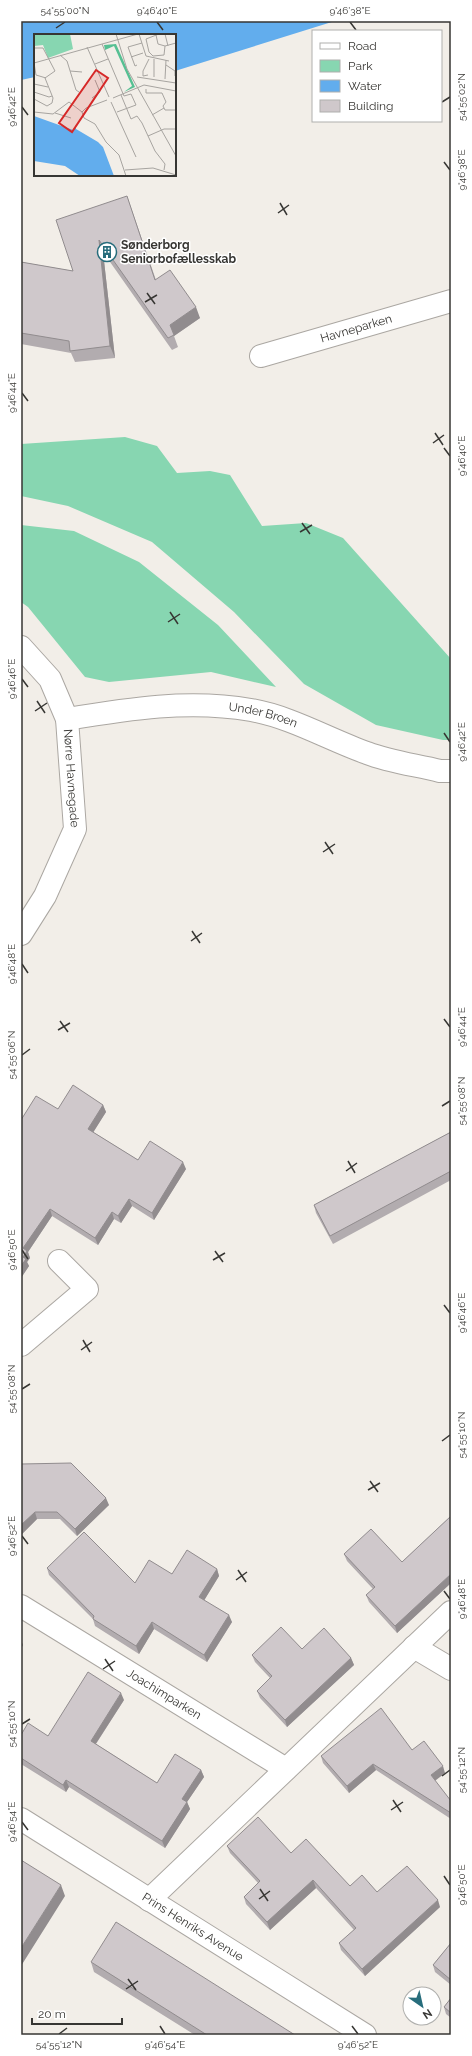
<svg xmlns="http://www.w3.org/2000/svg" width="472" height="2056" font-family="Raleway,sans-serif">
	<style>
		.green { fill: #87d6b1 }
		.water { fill: #62aded }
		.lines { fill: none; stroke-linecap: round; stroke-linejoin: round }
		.minor-casing { stroke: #aba7a2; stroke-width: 24 }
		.minor { stroke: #fff; stroke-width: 22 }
		.wall { fill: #b2acaf }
		.shaded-wall { fill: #918c8e }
		.building { fill: #cfc8cb; stroke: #918c8e }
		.ticks { fill: none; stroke: #373633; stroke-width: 1.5 }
		.labels { text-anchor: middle; stroke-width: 3; stroke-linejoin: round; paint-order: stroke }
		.poi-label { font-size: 12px; font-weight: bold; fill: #373633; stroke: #fff; text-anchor: start }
		.street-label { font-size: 12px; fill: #373633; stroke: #fff }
		.inset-road { fill: none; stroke: #a7a4a0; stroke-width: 1 }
		.view { fill: #d62828; fill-opacity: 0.15; stroke: #d62828; stroke-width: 2 }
		.inset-edge { fill: none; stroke: #373633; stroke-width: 2 }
		.neatline { fill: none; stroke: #373633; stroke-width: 1.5 }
		.ticks-label { font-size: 10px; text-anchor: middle; fill: #373633 }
	</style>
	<rect width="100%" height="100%" fill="#f2eee8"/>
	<path class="green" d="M125 437 157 446 177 473 210 471 230 475 262 526 306 523 343 538 451 659V740H443L376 725 304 684 234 612 152 542 68 506 21 496V444Z
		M21 525 74 531 139 562 218 625 276 687 211 672 109 682 85 677 28 607 21 602Z"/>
	<path class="water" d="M21 21H335L175 71V35H35V77L21 80Z"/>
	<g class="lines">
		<g class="minor-casing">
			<g id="minor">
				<path id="s1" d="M261 356 451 301"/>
				<path id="s2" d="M21 647 50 679 67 719 75 829 45 896 21 934"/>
				<path id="s3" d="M67 719C128 709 189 699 251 710 291 717 328 739 367 753 390 762 416 765 440 771H451"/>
				<path d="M21 1345 87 1289 59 1261"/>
				<path id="s4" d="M21 1606 286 1769"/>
				<path d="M414 1647 451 1669"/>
				<path id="s5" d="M21 1819 365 2035"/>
				<path d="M149 1900 451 1612"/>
			</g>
		</g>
		<use href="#minor" class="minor"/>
	</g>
	<path class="wall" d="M127 196 156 280 200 318 174 336 178 347 172 350 103 252 115 358 75 362 71 353 21 344V262L73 271Z
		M103 1105 106 1112 93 1132 138 1160 186 1169 154 1220 132 1206 121 1223 114 1219 98 1245 52 1216 28 1252 30 1258 27 1262 29 1266 21 1278V1120L58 1109Z
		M451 1132V1180L333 1244 316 1213 314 1205Z
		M21 1464 109 1505 77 1536 60 1519H37L21 1535Z
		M451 1516V1583L397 1633 369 1602 366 1595 373 1589 347 1561 344 1554 402 1562Z
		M47 1568 135 1583 172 1574 217 1569 219 1576 204 1600 232 1622 207 1662 154 1629 139 1654 95 1626 93 1619 49 1575Z
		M302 1649 351 1658 354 1665 287 1727 260 1698 257 1691 270 1678 255 1662 252 1655Z
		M124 1700 96 1744 157 1783 201 1770 204 1777 187 1802 190 1809 165 1848 69 1787 66 1792 21 1764V1735L48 1736Z
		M412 1750 445 1773 435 1781 451 1801V1819L376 1770 349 1793 323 1763 321 1756Z
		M227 1846 291 1853 350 1886 377 1892 440 1907 365 1976 341 1950 339 1943 354 1930 316 1888 270 1930 246 1904 244 1897 258 1883 230 1853Z
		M451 1943V1985L435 1972 433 1965Z
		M91 1962 295 2035H195L94 1972Z
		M451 1998V2018L446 2014 444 2007Z"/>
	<path class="shaded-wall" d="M99 240 103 252 115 358 110 346Z
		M196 307 200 318 174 336 178 347 170 325Z
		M103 1105 106 1112 91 1136 88 1129Z
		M183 1162 186 1169 154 1220 152 1213Z
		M129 1199 132 1206 121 1223 118 1216Z
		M50 1209 52 1216 28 1252 30 1258 27 1262 29 1266 21 1278V1266L23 1257V1248Z
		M112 1212 114 1219 98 1245 95 1238Z
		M106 1498 109 1505 77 1536 75 1529Z
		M35 1512 37 1519 21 1535V1525Z
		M217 1569 219 1576 202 1604 199 1597Z
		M451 1574V1583L397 1633 395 1626Z
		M229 1615 232 1622 207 1662 204 1655Z
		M152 1622 154 1629 139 1654 136 1646Z
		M21 1640 23 1645 21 1649Z
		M351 1658 354 1665 287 1727 285 1720Z
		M121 1693 124 1700 93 1748 91 1741Z
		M373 1764 376 1770 349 1793 347 1786Z
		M443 1766 445 1773 433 1782 431 1775Z
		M201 1770 204 1777 187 1802 190 1809 165 1848 162 1841 182 1799Z
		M66 1780 69 1787 66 1792 63 1785Z
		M313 1880 316 1888 270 1930 267 1922Z
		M61 1885 65 1896 21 1966V1948Z
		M438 1900 440 1907 365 1976 362 1969Z"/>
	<path class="building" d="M127 196 155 280 170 270 196 307 170 325 174 335 168 338 99 240 110 346 70 351 69 341 21 333V262L73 271 56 220Z
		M73 1085 103 1105 88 1129 138 1160 150 1141 183 1162 152 1213 129 1199 118 1216 112 1212 95 1238 50 1209 23 1248 27 1251 23 1257 26 1259 21 1266V1120L36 1096 58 1109Z
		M451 1132V1171L330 1236 314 1205Z
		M71 1463 106 1498 75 1529 57 1512H35L21 1525V1464Z
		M451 1516V1574L395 1626 366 1595 375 1587 344 1554 371 1529 402 1562Z
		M84 1532 135 1583 149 1560 172 1574 187 1550 217 1569 199 1597 229 1615 204 1655 152 1622 136 1646 93 1619 94 1616 47 1568Z
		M281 1627 302 1649 324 1628 351 1658 285 1720 257 1691 272 1676 252 1655Z
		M88 1672 121 1693 91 1741 157 1783 175 1754 201 1770 182 1799 187 1802 162 1841 66 1780 63 1785 21 1758V1735L28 1723 48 1736Z
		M381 1708 412 1750 424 1741 443 1766 431 1775 451 1801V1813L373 1764 347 1786 321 1756Z
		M258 1817 291 1853 306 1839 350 1886 362 1875 377 1892 407 1866 438 1900 362 1969 339 1943 356 1928 313 1880 267 1922 244 1897 260 1881 227 1846Z
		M21 1860 61 1885 21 1948Z
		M116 1922 295 2035H207L91 1962Z
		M451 1943V1980L433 1965Z
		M451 1998V2013L444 2007Z"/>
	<path class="ticks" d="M157 22 163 30M350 22 356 30M56 28 65 22M442 102 450 97M22 107 28 115M444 162 450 170M280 203 287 215M278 213 289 205M147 293 155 304M145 302 157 295M22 393 28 401M435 433 443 445M433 443 444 435M444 448 450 456M302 523 310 534M300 532 312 525M170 612 178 624M168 622 180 614M22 679 28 687M37 701 45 713M35 711 47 703M444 733 450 742M325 842 333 854M323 852 335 844M192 931 200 943M191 941 202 933M22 964 28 973M444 1019 450 1027M60 1021 68 1032M58 1030 70 1023M22 1055 30 1049M442 1106 450 1101M348 1161 355 1173M346 1171 357 1163M22 1250 28 1259M215 1251 223 1262M213 1260 225 1253M444 1305 450 1313M83 1340 90 1352M81 1350 92 1342M22 1389 30 1384M442 1441 450 1435M370 1481 378 1492M368 1490 380 1483M22 1536 28 1544M238 1570 246 1582M236 1580 247 1572M444 1591 450 1599M105 1659 113 1671M103 1669 115 1661M22 1724 30 1719M442 1776 450 1770M393 1800 401 1812M391 1810 403 1802M22 1822 28 1830M444 1876 450 1885M260 1889 268 1901M259 1899 270 1891M128 1979 136 1990M126 1989 138 1981M160 2026 165 2034M352 2026 358 2034M59 2034 67 2028"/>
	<defs>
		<g id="building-ring" transform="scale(1)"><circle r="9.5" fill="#fff" stroke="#276d7c" stroke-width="1.5"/><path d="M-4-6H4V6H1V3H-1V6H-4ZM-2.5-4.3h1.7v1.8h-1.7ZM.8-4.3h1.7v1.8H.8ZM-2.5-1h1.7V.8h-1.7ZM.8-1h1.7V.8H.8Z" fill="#276d7c"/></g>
	</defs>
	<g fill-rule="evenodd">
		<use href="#building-ring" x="107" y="252"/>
	</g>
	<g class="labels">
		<g class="poi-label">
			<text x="121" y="249">Sønderborg<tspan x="121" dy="14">Seniorbofællesskab</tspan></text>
		</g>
		<g class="street-label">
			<text dy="4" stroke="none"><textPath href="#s1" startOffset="99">Havneparken</textPath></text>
			<text dy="4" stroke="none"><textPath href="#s3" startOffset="198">Under Broen</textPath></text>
			<text dy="4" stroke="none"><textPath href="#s2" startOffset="146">Nørre Havnegade</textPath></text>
			<text dy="4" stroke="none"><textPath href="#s4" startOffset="168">Joachimparken</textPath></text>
			<text dy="4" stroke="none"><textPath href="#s5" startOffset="203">Prins Henriks Avenue</textPath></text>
		</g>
	</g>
	<g transform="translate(34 34)">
		<rect width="142" height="142" fill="#f2eee8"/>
		<path d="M0 0H36L39 15 14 24 9 11 0 12Z" fill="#87d6b1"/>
		<path d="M82 10 101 53 90 58 98 52 80 12 71 16 70 11Z" fill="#56c093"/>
		<path d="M0 82 39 96 42 93V95L64 108 69 113 80 142H46L31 132 0 127Z" fill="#62aded"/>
		<path class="inset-road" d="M82 0 93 35 142 122M105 0 112 22 135 27M125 0 112 5 115 18 119 22 130 21 131 12 142 9M131 0 134 12M122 1 124 10 131 12M68 10 90 62 97 60 102 71 83 78M53 13 75 63M0 14H9L21 37 11 44 19 64 18 69 13 72 0 65M26 21 33 27 42 56 45 58M97 23 109 19M61 30 74 25M103 31 101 32 94 13 108 9M132 31 141 37V42M36 37 48 38M114 41 109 42V37L115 25M103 43 142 49M120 43V25M12 44 2 41 0 29 104 0M131 45 132 26M0 50 14 53M112 55V59H128L132 68 129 72 131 76H142M0 58 15 63 18 62M87 61 97 85 103 82 108 89 121 117 131 130 130 136M58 64 66 58 61 46M79 64 110 51 142 57M77 68 102 123M0 78 19 80 35 68 48 78M48 78 50 84 61 90 72 108 85 121 92 142M48 78 52 74 73 66M21 79 37 84M118 81 130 74M114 102 130 95H142M91 136 119 134 142 141"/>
		<path class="view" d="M62 36 74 44 38 98 25 89Z"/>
		<rect width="142" height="142" class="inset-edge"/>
	</g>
	<rect width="472" height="2056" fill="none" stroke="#ffffff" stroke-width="44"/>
	<rect x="312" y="30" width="130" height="92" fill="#ffffff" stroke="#afafad"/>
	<rect x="320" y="43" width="20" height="6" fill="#ffffff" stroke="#afafad"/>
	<text x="348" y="50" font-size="12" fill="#373633">Road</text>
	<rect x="320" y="60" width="20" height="12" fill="#87d6b1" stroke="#afafad"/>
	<text x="348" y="70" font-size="12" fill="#373633">Park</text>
	<rect x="320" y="80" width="20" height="12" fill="#62aded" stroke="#afafad"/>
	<text x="348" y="90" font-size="12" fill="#373633">Water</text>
	<rect x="320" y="100" width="20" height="12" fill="#cfc8cb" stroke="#afafad"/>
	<text x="348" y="110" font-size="12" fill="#373633">Building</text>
	<g transform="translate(422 2006) rotate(146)"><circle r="19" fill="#ffffff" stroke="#afafad"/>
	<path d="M0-3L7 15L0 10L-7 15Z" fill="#276d7c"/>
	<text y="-6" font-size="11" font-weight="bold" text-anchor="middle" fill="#373633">N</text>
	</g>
	<path d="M32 2018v6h90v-6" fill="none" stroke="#373633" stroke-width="2"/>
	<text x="38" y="2018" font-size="12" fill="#373633" stroke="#ffffff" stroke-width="3" paint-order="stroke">20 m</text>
	<rect x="22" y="22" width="428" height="2012" class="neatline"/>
	<g class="ticks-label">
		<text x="65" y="14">54°55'00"N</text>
		<text x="157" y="14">9°46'40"E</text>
		<text x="350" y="14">9°46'38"E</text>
		<text transform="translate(461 97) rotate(-90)" y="4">54°55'02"N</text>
		<text transform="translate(11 107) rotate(-90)" y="4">9°46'42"E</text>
		<text transform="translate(461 170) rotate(-90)" y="4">9°46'38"E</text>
		<text transform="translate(11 393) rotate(-90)" y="4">9°46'44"E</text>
		<text transform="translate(461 456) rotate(-90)" y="4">9°46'40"E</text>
		<text transform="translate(11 679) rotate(-90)" y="4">9°46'46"E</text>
		<text transform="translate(461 742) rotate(-90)" y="4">9°46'42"E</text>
		<text transform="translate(11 964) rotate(-90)" y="4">9°46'48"E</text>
		<text transform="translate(461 1027) rotate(-90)" y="4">9°46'44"E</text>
		<text transform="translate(11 1055) rotate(-90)" y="4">54°55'06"N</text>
		<text transform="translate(461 1101) rotate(-90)" y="4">54°55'08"N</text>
		<text transform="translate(11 1250) rotate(-90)" y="4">9°46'50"E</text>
		<text transform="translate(461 1313) rotate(-90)" y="4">9°46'46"E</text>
		<text transform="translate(11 1389) rotate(-90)" y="4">54°55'08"N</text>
		<text transform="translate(461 1435) rotate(-90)" y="4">54°55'10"N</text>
		<text transform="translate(11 1536) rotate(-90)" y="4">9°46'52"E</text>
		<text transform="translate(461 1599) rotate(-90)" y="4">9°46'48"E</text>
		<text transform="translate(11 1724) rotate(-90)" y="4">54°55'10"N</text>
		<text transform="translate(461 1770) rotate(-90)" y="4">54°55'12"N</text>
		<text transform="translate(11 1822) rotate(-90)" y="4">9°46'54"E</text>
		<text transform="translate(461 1885) rotate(-90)" y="4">9°46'50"E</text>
		<text x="59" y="2048">54°55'12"N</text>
		<text x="165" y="2048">9°46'54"E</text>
		<text x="358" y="2048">9°46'52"E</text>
	</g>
</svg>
